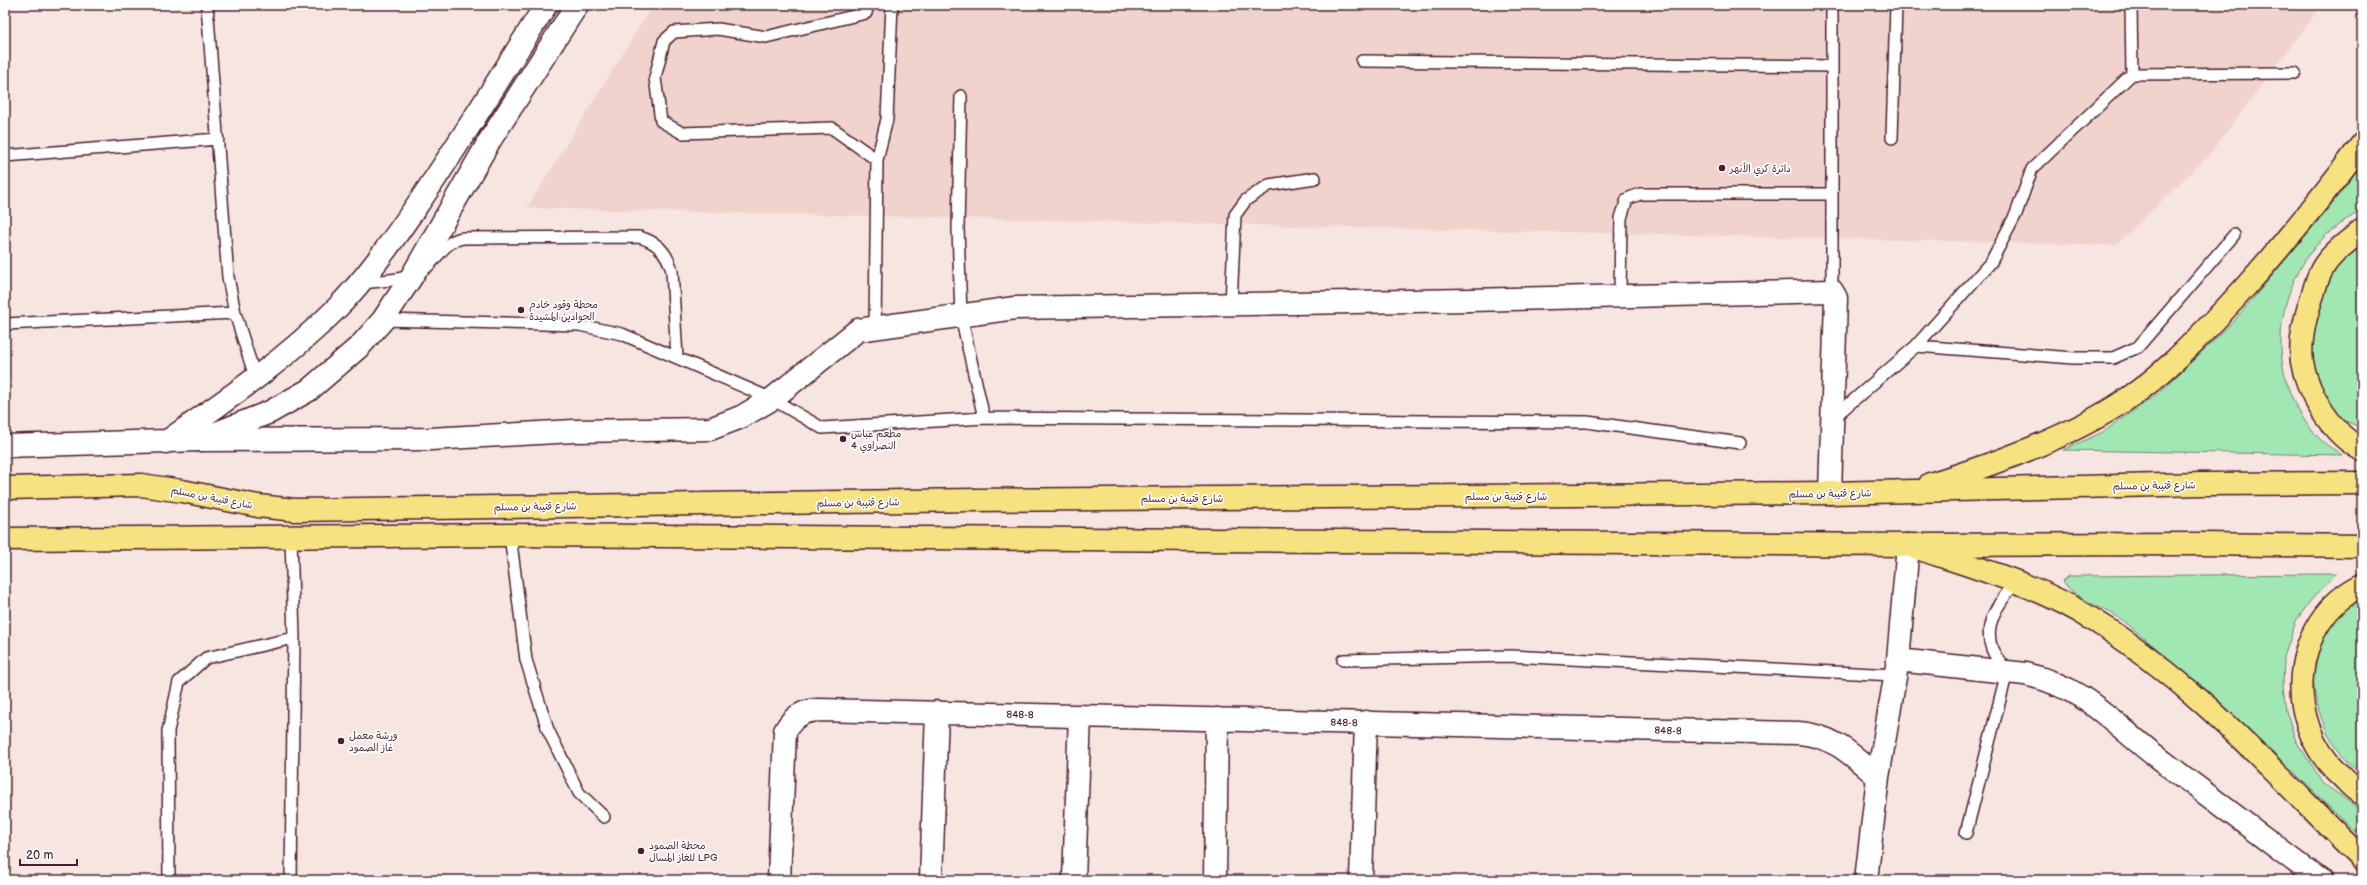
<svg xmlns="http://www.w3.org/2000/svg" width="2367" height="885" font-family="'Balsamiq Sans','Playpen Sans Arabic',sans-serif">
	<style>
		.built { fill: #f0d3cc }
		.green { fill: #a0e7b4; stroke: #758370 }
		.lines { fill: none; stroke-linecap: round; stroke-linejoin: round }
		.service-casing { stroke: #4a1f2b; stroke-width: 14 }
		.minor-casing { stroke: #4a1f2b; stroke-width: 25 }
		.tertiary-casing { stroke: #4a1f2b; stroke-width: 25 }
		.trunk-casing { stroke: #4a1f2b; stroke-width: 25 }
		.motorway-casing { stroke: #4a1f2b; stroke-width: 25 }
		.service { stroke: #fff; stroke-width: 11 }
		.minor { stroke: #fff; stroke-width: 22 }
		.tertiary { stroke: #fff; stroke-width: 22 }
		.trunk { stroke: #f7e281; stroke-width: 22 }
		.motorway { stroke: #f7e281; stroke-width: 22 }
		.poi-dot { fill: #4a1f2b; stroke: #fff; stroke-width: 1.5 }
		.labels { text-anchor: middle; stroke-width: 3.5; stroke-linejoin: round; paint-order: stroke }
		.poi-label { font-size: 10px; fill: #4a1f2b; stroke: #fff; text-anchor: start }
		.street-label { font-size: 10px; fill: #4a1f2b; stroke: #fff }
	</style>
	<rect width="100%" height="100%" fill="#f6e5e1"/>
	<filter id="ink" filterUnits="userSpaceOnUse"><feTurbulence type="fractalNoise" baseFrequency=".025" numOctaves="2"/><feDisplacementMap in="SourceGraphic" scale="8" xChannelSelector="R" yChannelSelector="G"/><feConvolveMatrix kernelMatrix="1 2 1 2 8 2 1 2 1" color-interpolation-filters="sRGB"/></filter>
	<g filter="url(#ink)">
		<path class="built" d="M653 5H2322L2209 155 2116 245 527 208Z"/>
		<path class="green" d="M2362 164V211C2277 250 2253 369 2318 437 2325 445 2334 449 2342 455L2063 450 2103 432 2158 394 2236 319 2327 210Z
			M2362 244V428L2345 421 2331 409 2317 386 2308 345 2326 281 2349 252Z
			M2336 574 2311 600 2296 621 2284 657 2283 686 2286 711 2296 741 2324 784 2362 811V839C2332 811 2304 781 2273 752 2225 707 2176 664 2125 622 2107 607 2076 602 2063 581L2069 576H2074Z
			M2362 594V773C2327 751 2307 695 2315 655 2318 640 2327 629 2336 618 2344 607 2349 599 2362 594Z"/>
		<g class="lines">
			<g class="service-casing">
				<path id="service" d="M207 5 228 277 235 313 256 380
					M868 5 866 13 766 37 718 29 674 32 664 41 655 78 661 121 682 133 832 128 877 160
					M1832 5V291
					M1362 61 1832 66
					M2132 74 2295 73
					M961 96 958 228 961 316 984 418
					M1892 138 1896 5
					M5 156 218 139
					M362 283C381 280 407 281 423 270 438 260 443 241 463 238L639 237C657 242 667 252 672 271L677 358
					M1620 297 1621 218 1627 199 1640 194H1832
					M1231 305 1235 215 1246 200 1269 185 1315 178
					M383 320 579 325 622 334 772 399 822 428 984 418 1587 422 1740 443
					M5 324 235 313
					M875 328 877 160 887 119 892 5
					M1916 346 2074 358H2113L2138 347 2234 235
					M1833 418 1916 346 1991 262 2016 214 2032 169 2132 74 2131 5
					M510 535 526 660 548 730 579 793 604 817
					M1343 660 1510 656 1895 675
					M1966 833 2007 672C2002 665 1995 657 1992 649 1982 622 2001 601 2016 581
					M169 880 168 731 179 682 206 658 294 638
					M291 880 294 638 291 537"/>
			</g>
			<g class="minor-casing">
				<path id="minor" d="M199 440 430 439 574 431 710 429 741 417 772 399 858 330 1015 308 1470 300 1832 291 1836 298 1830 493
					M1898 660 2025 674C2086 688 2110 721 2157 757 2211 798 2266 839 2320 880
					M779 880 785 731C793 717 802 711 818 710L1799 733C1835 736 1852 755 1878 777
					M931 880 937 712
					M1074 880 1080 716
					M1215 880 1217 719
					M1361 880 1366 722
					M1866 880 1878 777 1898 660 1908 545"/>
			</g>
			<g class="tertiary-casing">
				<path id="tertiary" d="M166 442C225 401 284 361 335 310 368 277 395 237 422 198 465 135 505 69 546 5
					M5 446 199 440 270 412 309 390 360 346 383 320 412 276 490 140 577 5"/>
			</g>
			<g class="trunk-casing">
				<path id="trunk" d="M1930 484C1992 465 2074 435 2127 399 2160 377 2188 348 2215 320 2268 264 2316 205 2362 144
					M5 488 141 485 182 491 258 506 295 510 974 500 1830 493 2202 484 2362 483
					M5 539 510 535 1908 545 2202 544 2362 546"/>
			</g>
			<g class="motorway-casing">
				<path id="motorway" d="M2362 230C2350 240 2335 250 2326 263 2319 272 2316 283 2313 294 2306 314 2299 340 2302 362 2308 395 2332 434 2362 450
					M1908 545C1970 566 2037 584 2092 619 2196 683 2275 774 2362 859
					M2362 585C2290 620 2282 721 2339 774 2346 780 2353 790 2362 794"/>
			</g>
			<use href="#service" class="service"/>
			<use href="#minor" class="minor"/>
			<use href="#tertiary" class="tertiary"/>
			<use href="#trunk" class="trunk"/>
			<use href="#motorway" class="motorway"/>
		</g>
	</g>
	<g class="poi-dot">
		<circle cx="1722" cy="168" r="4"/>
		<circle cx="521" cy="310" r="4"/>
		<circle cx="843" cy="439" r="4"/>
		<circle cx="341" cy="741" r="4"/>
		<circle cx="641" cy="851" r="4"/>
	</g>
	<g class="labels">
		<g class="poi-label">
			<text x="1730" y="172">دائرة كري الأنهر</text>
			<text x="529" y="308">محطة وقود خادم<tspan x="529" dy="12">الجوادين المشيدة</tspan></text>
			<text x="851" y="437">مطعم عباس<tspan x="851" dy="12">النصراوي 4</tspan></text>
			<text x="349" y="739">ورشة معمل<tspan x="349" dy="12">غاز الصمود</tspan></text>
			<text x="649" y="849">محطة الصمود<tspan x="649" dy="12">للغاز المسال LPG</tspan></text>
		</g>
		<g class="street-label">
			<text transform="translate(2154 485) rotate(-1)" y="4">شارع قتيبة بن مسلم</text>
			<text transform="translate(1830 493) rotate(-1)" y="4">شارع قتيبة بن مسلم</text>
			<text x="1506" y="500">شارع قتيبة بن مسلم</text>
			<text transform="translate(212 497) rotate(11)" y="4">شارع قتيبة بن مسلم</text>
			<text x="1182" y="502">شارع قتيبة بن مسلم</text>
			<text transform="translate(858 502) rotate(-1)" y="4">شارع قتيبة بن مسلم</text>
			<text transform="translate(535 506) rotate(-1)" y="4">شارع قتيبة بن مسلم</text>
			<text transform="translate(1020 714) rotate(1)" y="4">848-8</text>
			<text transform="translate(1344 722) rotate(1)" y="4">848-8</text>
			<text transform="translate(1668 730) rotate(2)" y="4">848-8</text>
		</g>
	</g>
	<rect width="2367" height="885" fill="none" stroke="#fff" stroke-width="20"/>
	<rect x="10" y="10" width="2347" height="865" fill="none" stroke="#4a1f2b" stroke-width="1.5" filter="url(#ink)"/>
	<path d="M20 859v6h57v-6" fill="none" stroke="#4a1f2b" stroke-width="2"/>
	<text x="26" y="859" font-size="12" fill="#4a1f2b" stroke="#ffffff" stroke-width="3" paint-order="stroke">20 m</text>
</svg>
